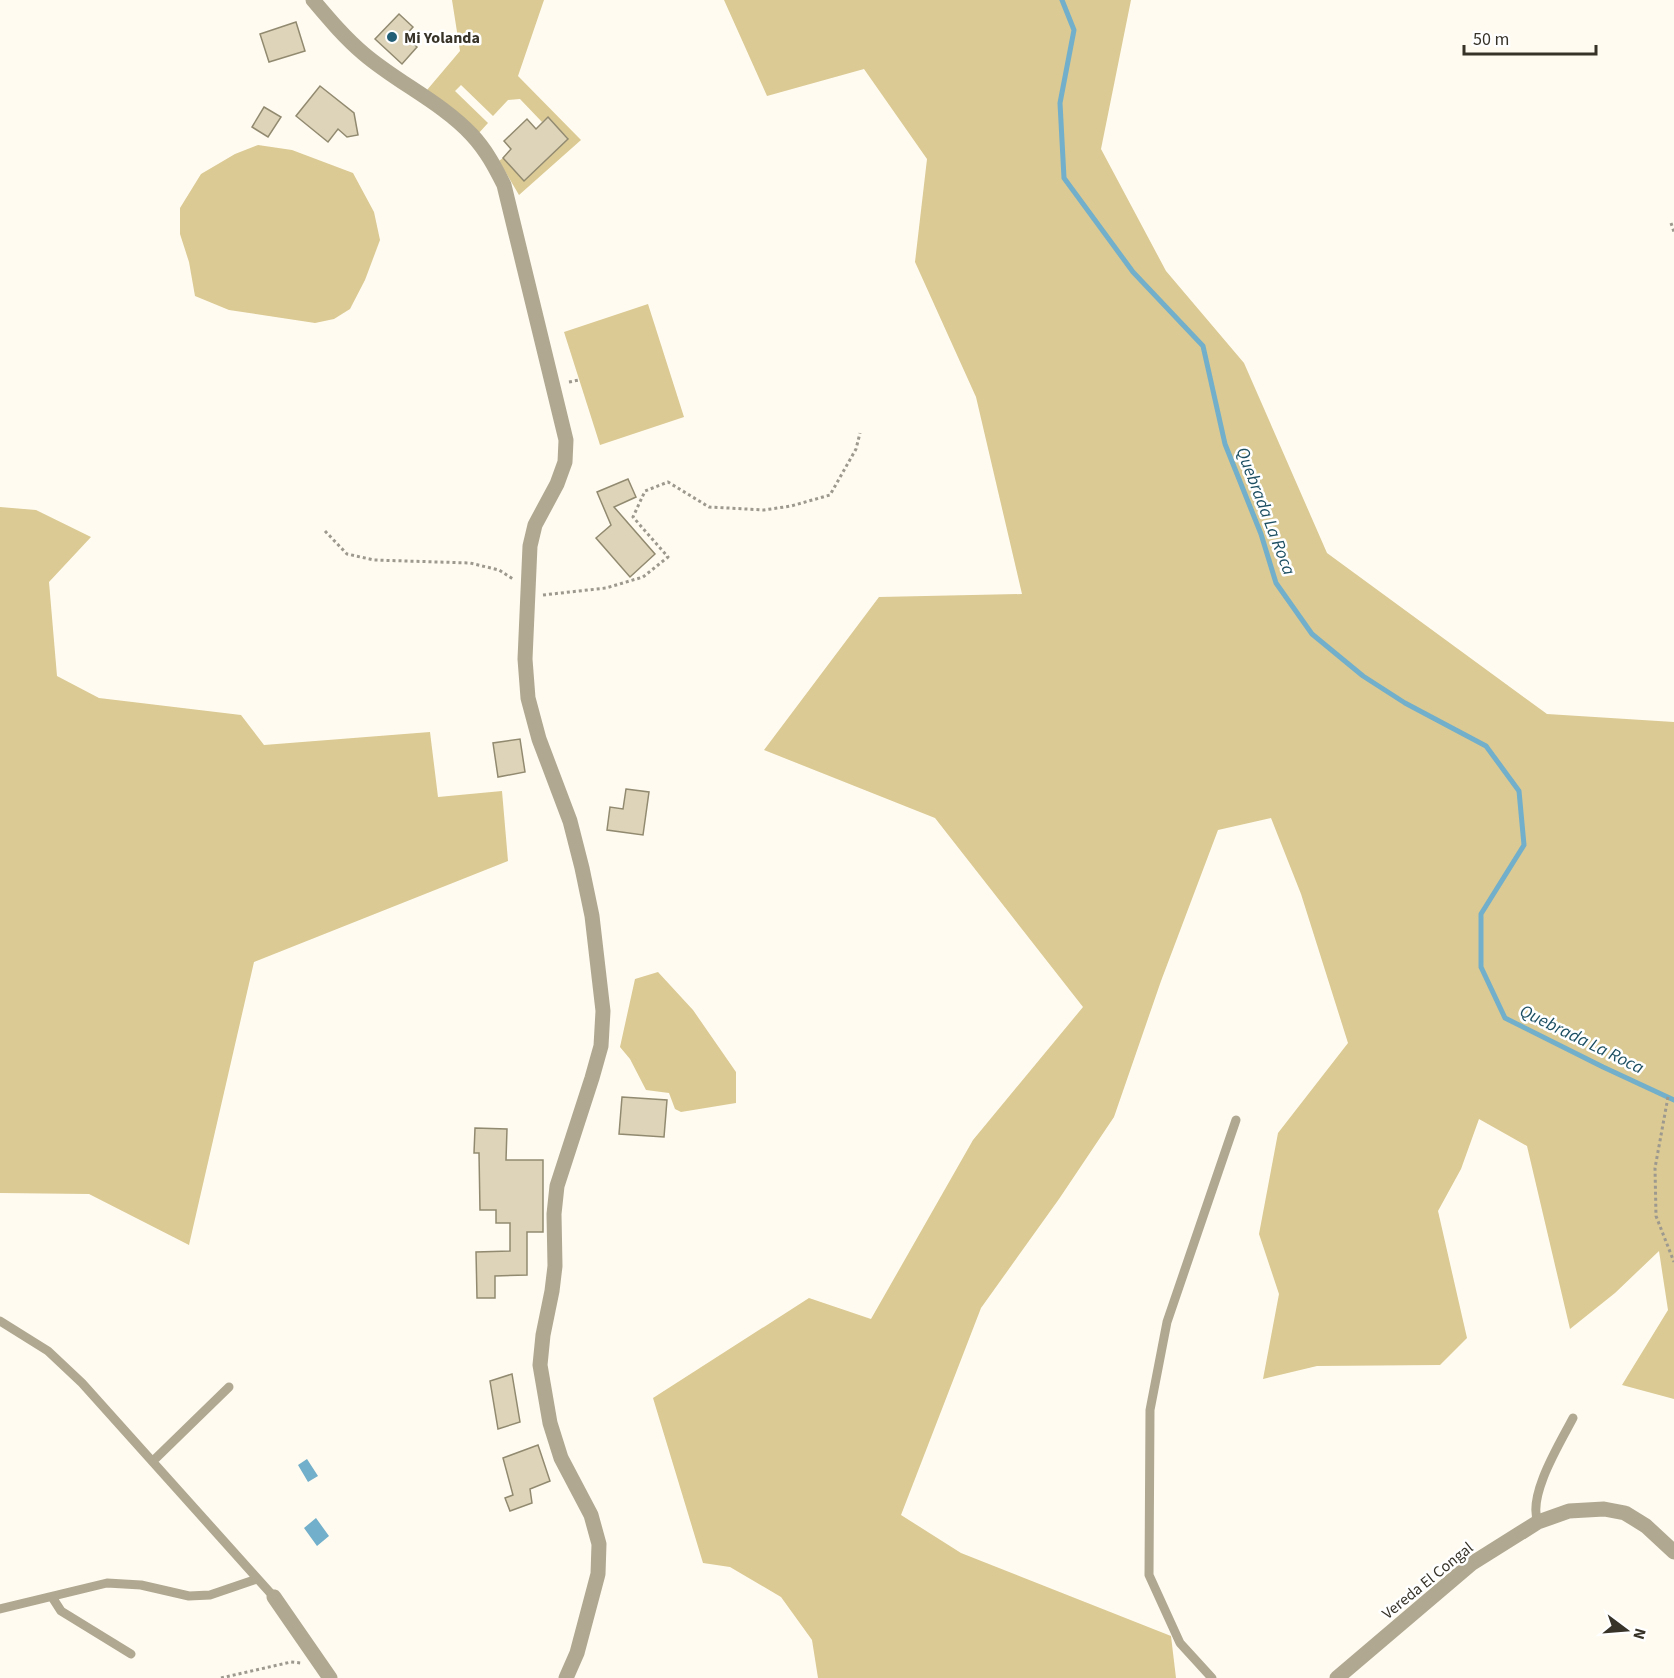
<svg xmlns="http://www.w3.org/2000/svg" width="1674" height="1678" font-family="'Source Sans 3',sans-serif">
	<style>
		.green { fill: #dbca94 }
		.water { fill: #72afca }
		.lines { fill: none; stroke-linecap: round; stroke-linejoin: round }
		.stream { stroke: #72afca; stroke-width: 5 }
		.building { fill: #ddd4b9; stroke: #928a70; stroke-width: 1.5 }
		.path { stroke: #9d998e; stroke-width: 3; stroke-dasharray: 3 3; stroke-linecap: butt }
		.lane { stroke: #b0a891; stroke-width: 9 }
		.street { stroke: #b0a891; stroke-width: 15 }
		.poi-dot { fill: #225e76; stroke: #fff; stroke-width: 2 }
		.labels { text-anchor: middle; stroke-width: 5; stroke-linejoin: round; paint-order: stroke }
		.poi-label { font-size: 16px; font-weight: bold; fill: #373329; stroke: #fff; text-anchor: start }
		.street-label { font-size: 16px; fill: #373329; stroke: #fff }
		.water-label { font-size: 18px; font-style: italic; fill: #1c4f62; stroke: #fff }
	</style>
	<rect width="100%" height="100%" fill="#fffbf0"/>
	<path class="green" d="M452 0H544L518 76 581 140 519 195 499 161 503 158 525 180 568 138 548 117 542 122 520 99 508 100 493 116 461 85 455 91 488 123 478 134 427 90 460 51Z
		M724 0H1131L1101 149 1166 271 1244 363 1327 553 1547 714 1674 722V1399L1622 1385 1668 1310 1659 1251 1615 1293 1570 1329 1527 1146 1479 1119 1461 1169 1438 1211 1467 1338 1440 1365 1317 1366 1263 1379 1279 1294 1259 1234 1278 1133 1348 1043 1301 894 1271 818 1218 830 1161 981 1114 1117 1059 1199 981 1308 901 1515 961 1553 1171 1636 1176 1678H818L812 1640 781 1597 730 1567 703 1563 653 1398 809 1298 871 1319 973 1140 1083 1007 935 818 764 750 879 597 1022 594 976 397 915 262 927 159 864 69 767 96Z
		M258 145 292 150 353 173 374 212 380 240 365 280 350 309 334 319 315 323 229 310 195 296 189 262 180 234V208L201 174 235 154Z
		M648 304 684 417 600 445 564 332Z
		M0 507 36 510 91 537 49 582 57 676 99 698 241 715 264 745 430 732 438 797 502 791 508 861 254 962 189 1245 89 1194 0 1193Z
		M658 972 693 1010 736 1072V1103L681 1112 675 1109 669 1093 646 1090 630 1059 620 1047 635 979Z"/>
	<path class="water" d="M307 1459 318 1476 308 1482 298 1465Z
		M316 1518 329 1536 317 1546 304 1528Z"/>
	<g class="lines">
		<path class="stream" d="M1062 0 1074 30 1060 103 1064 178 1133 272 1203 346 1225 444 1261 534 1276 583 1312 634 1363 676 1405 703 1486 746 1519 791 1524 845 1481 914V967L1505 1018 1603 1067 1674 1100"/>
	</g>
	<path class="building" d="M399 14 413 27 405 36 417 47 402 64 375 39Z
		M296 22 305 51 269 62 260 34Z
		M320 86 354 113 358 135 347 137 338 129 328 142 296 116Z
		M264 107 281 117 268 137 252 127Z
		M548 117 568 139 524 181 503 158 511 149 504 141 527 119 536 129Z
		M628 479 636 497 614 507 655 554 630 577 596 538 611 525 597 492Z
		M520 739 525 772 498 777 493 743Z
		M626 789 649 792 643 835 607 830 610 807 623 809Z
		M622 1097 667 1100 664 1137 619 1134Z
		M475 1128 507 1129 506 1160H543V1232H527V1275L495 1276V1298H477L476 1252 510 1251V1223H496V1210H480L479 1153H474Z
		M512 1374 520 1422 498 1429 490 1381Z
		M538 1445 550 1481 530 1489 532 1503 510 1511 505 1498 513 1495 503 1458Z"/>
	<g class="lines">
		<path class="path" d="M1671 223 1674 232
			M569 382 579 380
			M325 531 347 554 374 560 470 563 499 570 513 579
			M543 595 606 588 643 577 668 557 633 517 645 491 668 482 709 507 764 510 791 506 830 495 856 449 860 433
			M1668 1097 1655 1168 1656 1216 1674 1262
			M221 1678 291 1662 301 1663"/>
		<path class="lane" d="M0 1321 48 1351 82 1383 274 1597
			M153 1461 229 1387
			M1538 1522C1527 1496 1560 1443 1573 1418
			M52 1597 61 1611 131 1654
			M0 1609 107 1583 141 1585 189 1596 210 1595 257 1579
			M1212 1678 1180 1643 1149 1575 1150 1410 1167 1322 1236 1120"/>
		<path class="street" d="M313 0C329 19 345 38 364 54 398 83 441 102 472 135 486 150 495 167 504 185L566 440 565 462 557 484 535 525 530 546 525 659 528 698 539 739 570 821 582 868 592 916 603 1011 601 1046 592 1078 557 1186 554 1214 555 1266 552 1291 543 1335 540 1365 550 1423 561 1458 591 1515 599 1544 598 1574 577 1653 566 1678
			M274 1597 330 1678
			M1337 1678 1471 1564 1538 1522 1569 1511 1604 1509 1625 1513 1646 1526 1674 1552"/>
	</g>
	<circle class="poi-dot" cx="392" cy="37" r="6"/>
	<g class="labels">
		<g class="poi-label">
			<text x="404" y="43">Mi Yolanda</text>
		</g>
		<g class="street-label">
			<text transform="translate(1427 1580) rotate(-39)" y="6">Vereda El Congal</text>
		</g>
		<g class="water-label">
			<text transform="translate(1266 511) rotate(69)" y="6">Quebrada La Roca</text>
			<text transform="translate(1582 1039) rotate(26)" y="6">Quebrada La Roca</text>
		</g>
	</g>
	<g transform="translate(1626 1630) rotate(106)" stroke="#ffffff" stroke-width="4.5" paint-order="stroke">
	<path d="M0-4.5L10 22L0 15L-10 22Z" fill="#373329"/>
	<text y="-9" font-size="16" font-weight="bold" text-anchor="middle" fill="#373329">N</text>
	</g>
	<path d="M1464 45v9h132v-9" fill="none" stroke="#373329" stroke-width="3"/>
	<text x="1473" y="45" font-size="18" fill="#373329" stroke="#ffffff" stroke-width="4.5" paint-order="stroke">50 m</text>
</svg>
